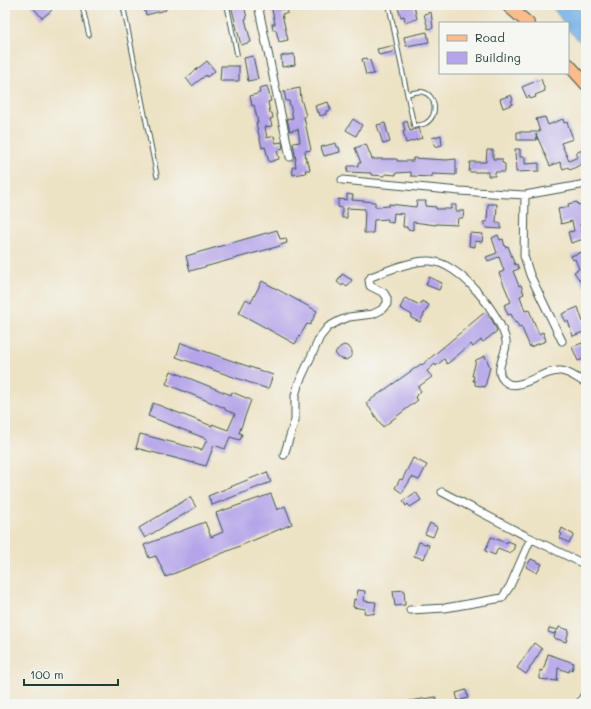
<svg xmlns="http://www.w3.org/2000/svg" width="591" height="709" font-family="Mali,sans-serif">
	<style>
		.water { fill: #75b1e6; stroke: #4a778d }
		.building { fill: #b5a4e9 }
		.lines { fill: none; stroke-linecap: round; stroke-linejoin: round }
		.service-casing { stroke: #3e564a; stroke-width: 5.5 }
		.minor-casing { stroke: #3e564a; stroke-width: 9 }
		.tertiary-casing { stroke: #3e564a; stroke-width: 11 }
		.primary-casing { stroke: #3e564a; stroke-width: 14 }
		.service { stroke: #fff; stroke-width: 3.5 }
		.minor { stroke: #fff; stroke-width: 7 }
		.tertiary { stroke: #fff; stroke-width: 9 }
		.primary { stroke: #fbbb8c; stroke-width: 12 }
	</style>
	<rect width="100%" height="100%" fill="#f6f6f2"/>
	<filter id="ink" filterUnits="userSpaceOnUse"><feTurbulence type="fractalNoise" baseFrequency=".025" numOctaves="2"/><feDisplacementMap in="SourceGraphic" scale="8" xChannelSelector="R" yChannelSelector="G"/><feConvolveMatrix kernelMatrix="1 2 1 2 8 2 1 2 1" color-interpolation-filters="sRGB"/></filter>
	<filter id="wash" filterUnits="userSpaceOnUse"><feTurbulence type="fractalNoise" baseFrequency=".012" numOctaves="4" result="noise"/><feDisplacementMap in="SourceGraphic" scale="16" xChannelSelector="R" yChannelSelector="G"/><feGaussianBlur stdDeviation="0.9" result="paint"/><feColorMatrix in="noise" values="0 0 0 0 0 0 0 0 0 0 0 0 0 0 0 0 0 1.4 0 .05"/><feComposite in="paint" operator="in"/></filter>
	<g filter="url(#wash)">
		<rect width="100%" height="100%" fill="#ece2c4"/>
		<path class="water" d="M551 5H570L586 13V47L568 30V23H564Z"/>
		<g id="blocks">
			<path class="building" d="M31 5H47L52 10 42 18Z
				M143 5H165L166 10 146 15Z
				M231 5H244L247 18 245 19 251 42 241 45Z
				M271 5H286L288 13 282 14 288 40 279 42 276 30H273L272 24H275Z
				M414 5 417 19 405 22 404 16 401 17 398 8Z
				M431 12 433 28 428 29 424 14Z
				M427 32 429 42 406 46 404 37Z
				M392 46 393 52 379 55 377 49Z
				M294 54 295 65 282 67 281 56Z
				M253 56 258 79 248 81 244 58Z
				M367 58 368 60H370L374 74 366 75 362 59Z
				M207 61 215 71 207 77 206 75 192 86 186 78Z
				M221 66H239V81H220Z
				M541 79 545 91 535 95 536 97 530 99 529 96 527 98 522 87Z
				M267 86 271 101 268 102 270 113H272L273 118 270 119 272 126 265 127 267 138 274 136 276 143 282 142 283 148 277 150 279 159 269 162 265 147 262 148 256 123H258L254 105 252 106 250 96 260 93 259 88Z
				M300 88 301 99 306 116 304 117 311 150 305 151 306 162 308 161 310 170H305L306 173 293 175 292 167H296L295 160H296L293 143 300 142 298 129 290 131 287 119 293 118 289 101H286L284 91Z
				M511 95 513 100 511 101 513 104 503 108 500 99Z
				M328 102 331 110 326 111V114L320 116 319 112H317L315 106Z
				M545 117 548 125 563 119 564 123 567 122 573 139 561 143 569 161 578 157 576 153 586 148V173L582 164 570 170 568 167 563 169 560 162 550 166 536 134 537 140H517V132H540L536 119Z
				M353 119 362 125 356 136 346 130Z
				M407 121 410 131 419 128 422 138 406 143 403 131H405L403 123Z
				M385 123 390 142 383 144 377 125Z
				M441 135 442 145 435 147 432 138Z
				M336 143 337 147H339L340 152 324 156 321 147Z
				M366 144 372 159H397V161H413V158L446 160 456 159V175L432 174V177L411 176V172L396 173V175L385 174V176L371 175V173L347 172 348 166H358V163H361L355 148Z
				M515 149H520V157H525V164L539 163V171L516 172Z
				M487 150H493V159H502V163L505 164V172H495V176H488V172H469L470 162H486Z
				M347 194 353 195 352 200 375 202V207L389 206V204L416 207 417 201H426L425 206 436 207V209H451V205H456V211H464L463 218H458L457 225 436 224V225L413 222V230L407 229V227H403L404 214 394 213 393 223 388 222V219L374 220 373 233H364L365 209 347 208V218H342V208L338 207V199L347 200Z
				M577 202 578 205 586 202V218L581 220 582 224H580L584 239 571 243 568 232 574 231 572 221 561 224 558 209 569 207 568 204Z
				M488 204H497L496 223H501V229L486 228 483 222H487Z
				M277 230 280 239 286 238 287 243 280 245V246L190 271 186 256Z
				M470 233 483 234 482 242 475 241V247L469 246Z
				M498 235 500 240 503 239 505 247 508 246 515 265 517 264 519 269 513 271 519 286 521 285 524 294 520 296 525 311 529 310 539 334 543 332 546 341 530 347 521 326 519 327 516 322 515 323 511 314 508 315 504 305 511 302 499 273 504 271 499 257 488 261 486 257 497 253 492 238Z
				M582 252 586 264V289L574 272 579 269 575 259 573 260 571 256Z
				M342 274 352 280 347 287 343 284 342 286 337 282Z
				M429 277 442 283 439 290 426 285Z
				M262 281 317 311 310 325 307 324 295 344 239 313 246 299 251 302Z
				M405 298 420 305 422 301 429 305 420 322 411 318 412 315 400 308Z
				M578 307 586 331 573 336 568 321 566 322 562 314Z
				M485 312 492 320 497 331 483 342 481 340 473 347 471 344 447 364 444 359 436 366 435 364 427 371 432 377 418 387 421 391 415 397 418 400 383 427 366 403 421 364 422 365Z
				M181 343 273 375 268 389 176 357Z
				M582 343 584 346 586 345V358L578 361 572 347Z
				M344 345 349 347 352 351V356L346 360 339 358 335 353 340 347Z
				M485 356 490 367 485 387 475 385V381H473L474 376H472L476 360Z
				M171 371 231 395 232 392 251 400 239 433 242 434 240 440 230 437 225 449 214 445 206 466 136 448 140 434 202 450 207 439 148 416 153 403 212 426V424L228 430 235 414 225 410V408L166 384Z
				M413 458 427 465 419 480 412 477 402 493 395 488 400 479 402 480Z
				M267 472 271 482 212 505 208 496Z
				M416 492 421 500 410 507 408 504 406 506 403 501Z
				M271 494 277 510 285 506 292 524 166 577 156 556 149 558 144 545 205 522 211 537 223 532 216 513Z
				M190 497 196 507 145 538 139 528Z
				M430 523 437 527 433 537 425 534Z
				M562 528 574 535 569 543 560 538 562 534 560 533Z
				M491 537 507 543 508 541 515 544 513 551H511L510 553 498 548 495 555 485 551Z
				M419 542 429 545 424 559 414 556Z
				M531 559 542 564 537 573 526 567Z
				M358 590 365 591 364 601 376 602 374 614 364 613 365 609 353 607 354 599 356 600Z
				M404 590 405 605 395 606 393 591Z
				M559 627 569 630 566 642 554 638 556 631 554 634 548 632 549 628 558 630Z
				M534 643 542 649 526 674 517 668Z
				M548 654 574 663 572 670 570 669 569 672 558 668 557 681 540 679V670L543 671Z
				M466 690 468 698 458 701 456 693Z
				M436 697 437 704H410L409 701Z"/>
		</g>
	</g>
	<g filter="url(#ink)">
		<use href="#blocks" fill-opacity="0" stroke="#3e564a" stroke-width="1"/>
		<g class="lines">
			<g class="service-casing">
				<path id="service" d="M82 5 89 35
					M123 5 157 176
					M227 5 237 54
					M389 5C397 45 405 85 414 126 418 125 423 125 426 123 438 116 437 96 423 92 418 91 412 93 407 94"/>
			</g>
			<g class="minor-casing">
				<path id="minor" d="M258 5 290 157
					M342 180 460 191 525 195 586 184
					M525 195 524 256 530 275 562 341
					M284 455 295 420V396L298 385 320 337 328 327 339 321 349 317 373 314 381 310 387 304V298L384 293 370 286 369 280 371 277C388 270 413 260 430 261 459 262 501 314 506 341 508 355 490 372 507 383 520 391 544 369 561 371 570 372 578 379 586 383
					M442 492 524 535 586 565
					M410 610 445 608 502 598 510 586 531 538"/>
			</g>
			<g class="tertiary-casing">
				<path id="tertiary" d="M580 704 586 694"/>
			</g>
			<g class="primary-casing">
				<path id="primary" d="M507 5 528 23
					M568 64 586 84"/>
			</g>
			<use href="#service" class="service"/>
			<use href="#minor" class="minor"/>
			<use href="#tertiary" class="tertiary"/>
			<use href="#primary" class="primary"/>
		</g>
	</g>
	<rect width="591" height="709" fill="none" stroke="#f6f6f2" stroke-width="20"/>
	<rect x="439" y="22" width="130" height="52" fill="#f6f6f2" stroke="#a0aca6"/>
	<rect x="447" y="35" width="20" height="6" fill="#fbbb8c" stroke="#a0aca6"/>
	<text x="475" y="42" font-size="12" fill="#1f3d34">Road</text>
	<rect x="447" y="52" width="20" height="12" fill="#b5a4e9" stroke="#a0aca6"/>
	<text x="475" y="62" font-size="12" fill="#1f3d34">Building</text>
	<path d="M24 679v6h94v-6" fill="none" stroke="#1f3d34" stroke-width="2"/>
	<text x="30" y="679" font-size="12" fill="#1f3d34" stroke="#f6f6f2" stroke-width="3" paint-order="stroke">100 m</text>
</svg>
